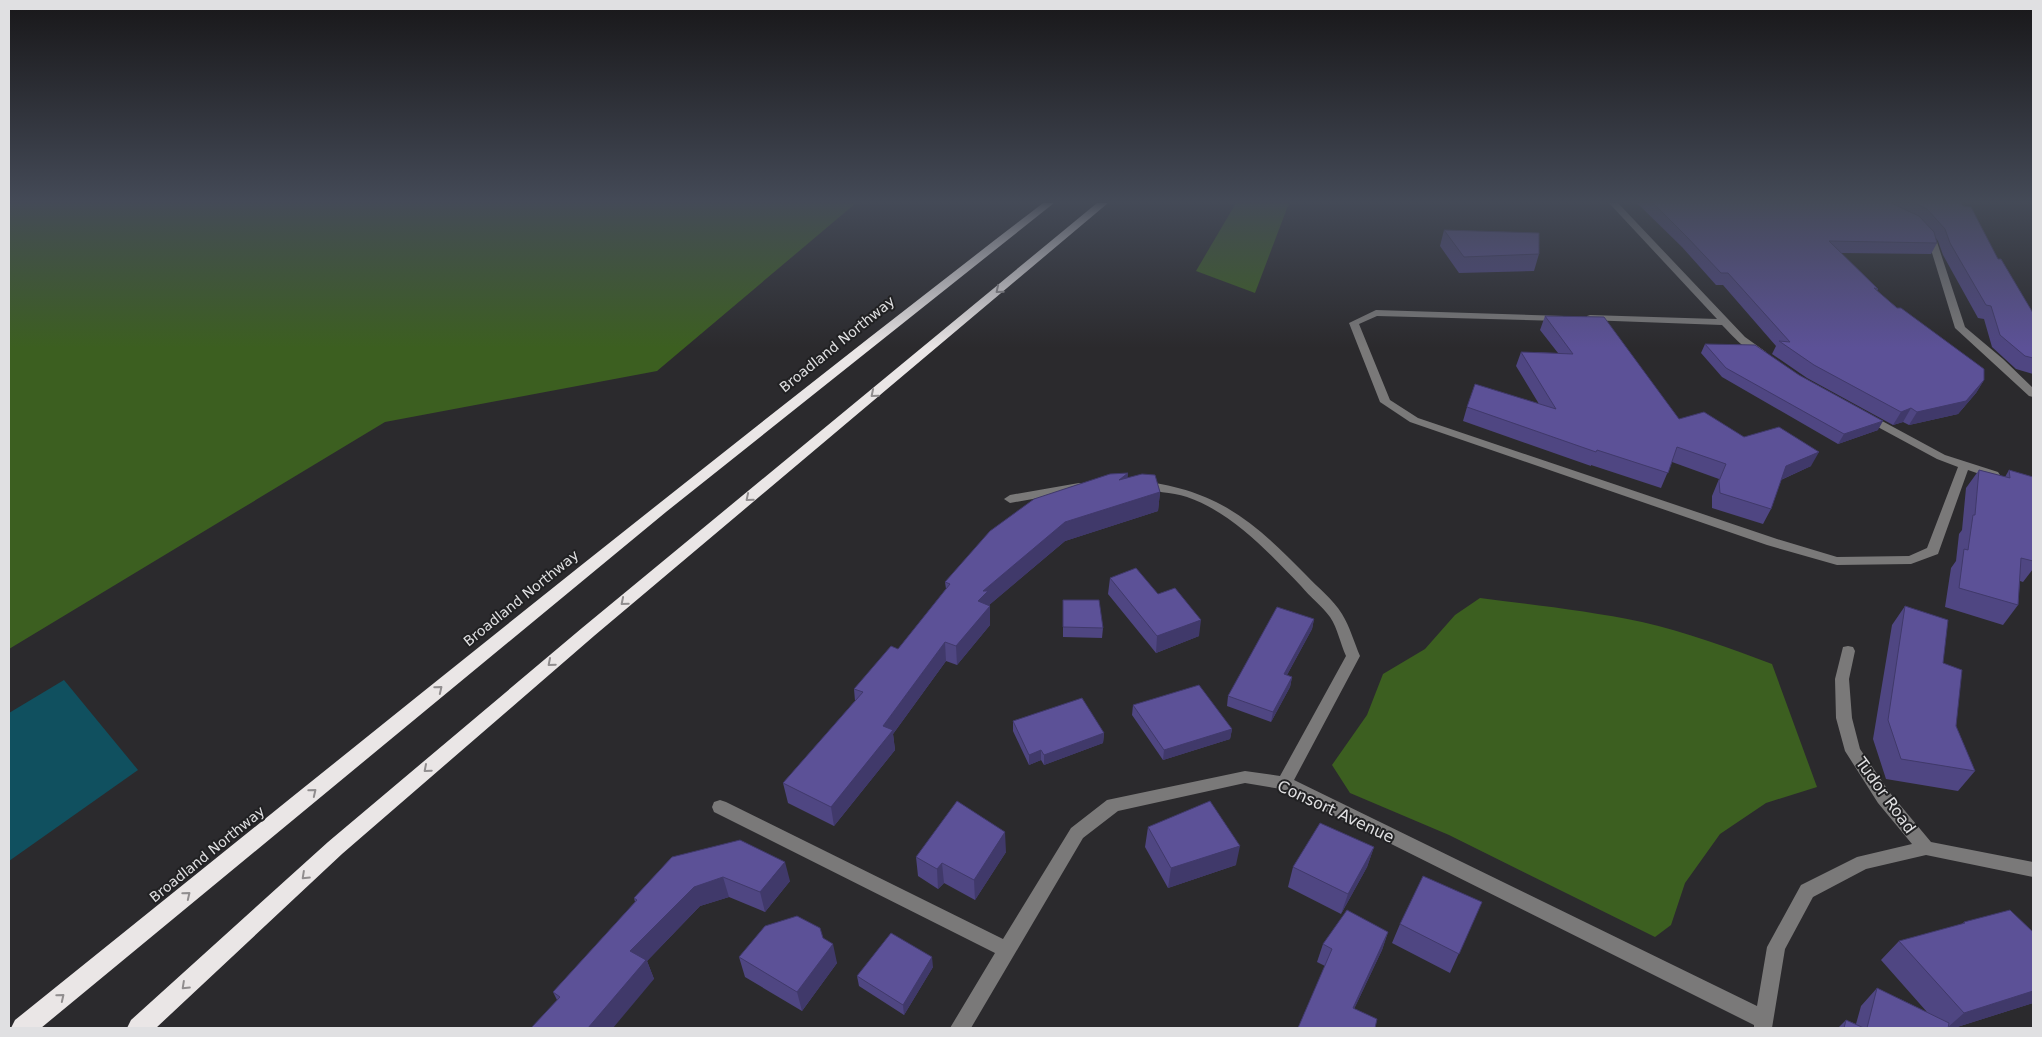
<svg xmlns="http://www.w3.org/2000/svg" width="2042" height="1037" font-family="'DejaVu Sans',sans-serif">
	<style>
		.green { fill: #3c5f20 }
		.water { fill: #10505f }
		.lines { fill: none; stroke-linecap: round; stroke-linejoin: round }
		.minor { fill: #7a7979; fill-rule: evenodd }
		.highway { fill: #eae6e6; fill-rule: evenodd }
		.wall { fill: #4f4682 }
		.shaded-wall { fill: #40396a }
		.building { fill: #5c5197; stroke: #40396a }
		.oneway { stroke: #908d8e }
		.labels { text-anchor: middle; stroke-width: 4; stroke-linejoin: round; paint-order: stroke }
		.street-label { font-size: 14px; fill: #e0e0e2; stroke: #212123 }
		.near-street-label { font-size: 16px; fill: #e0e0e2; stroke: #212123 }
	</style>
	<rect width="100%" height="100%" fill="#2b2a2d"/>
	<path class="green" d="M9 203H856L657 371 385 422 9 649Z
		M1236 203H1289L1255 293 1196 271Z
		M1480 598C1534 605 1589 611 1642 622 1686 632 1729 648 1772 664L1817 787 1766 803 1720 834 1685 883 1671 925 1655 937 1449 835 1350 793 1332 765 1367 715 1383 674 1425 649 1455 615Z"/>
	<path class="water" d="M64 680 138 770 9 861V713Z"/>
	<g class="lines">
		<path class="minor" d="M1609 203H1618L1745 337 1766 352V356C1752 359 1731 334 1722 325L1587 320V316L1590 315 1717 319Z
			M1926 231 1929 232 1937 242 1965 327 2003 359 2033 388V397L2029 396 1955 328 1929 243 1922 234Z
			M1376 310 1563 316V320L1560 321 1377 316 1359 324 1390 400 1418 418 1777 539 1837 557 1909 556 1927 548 1958 467 1937 459 1863 419 1861 417 1863 415H1871L1945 455 1998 472 2000 475 1994 479 1968 470 1938 554 1911 564 1837 565 1767 545 1410 422 1380 402 1349 323Z
			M1142 481C1219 491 1253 521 1306 575 1318 588 1333 599 1342 614 1350 627 1354 642 1360 656L1294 780 1757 1006 1767 947 1801 885 1857 857 1912 844 1878 803 1845 751 1836 718 1835 679 1843 647 1848 646 1853 647 1855 651 1849 679 1852 718 1860 749 1890 793 1931 842 2033 862V877L1926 855 1866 869 1813 897 1785 949 1772 1028H1754V1025L1281 789 1245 783 1118 811 1083 838 971 1028H950L995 953 714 812 712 807 714 802 720 800 726 802 1003 939 1071 828 1107 800 1245 771 1280 776 1346 656C1340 643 1338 629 1330 617 1322 606 1310 597 1301 586 1268 552 1233 513 1187 497 1171 492 1154 492 1138 488L1136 485Z
			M1079 483 1083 484 1085 487 1083 490 1010 503 1004 499 1010 495Z"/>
		<path class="highway" d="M1043 203H1054L666 512 41 1028H11L15 1020C356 746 696 470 1043 203Z
			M1097 203H1108L594 636 342 854 156 1028H127L131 1020 328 842 582 628Z"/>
	</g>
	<path class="wall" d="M1637 203H1961L1998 259 2033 313V374L2016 369 1992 347 1984 319 1978 318 1943 255 1938 241 1935 237 1937 243 1931 254 1841 253 1878 289 1877 291 1984 380 1976 393 1958 414 1909 425 1903 422 1893 425 1807 378 1772 354 1776 346 1723 285H1716L1682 247Z
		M1444 230 1539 254 1534 271 1459 273 1440 246Z
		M1545 316 1679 419 1744 437 1811 466 1781 480 1771 509 1763 524 1712 508V496L1719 479 1672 462 1661 488 1591 465V466L1463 421 1467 407 1539 404 1516 366 1521 352 1558 353 1540 330Z
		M1705 344 1878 430 1838 444 1722 377 1701 353Z
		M1979 470 2005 477 2009 470 2033 477V569L2023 582 2020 581 2018 605 2003 625 1945 607 1951 568 1956 561 1959 534 1962 530 1966 488Z
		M1128 473 1127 478 1160 492 1158 511 1065 541 989 605 990 606V625L957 665 946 661 893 734 895 750 834 826 788 803 783 783 855 701 854 689 898 649 946 589 945 582Z
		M1110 578 1158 594 1199 636 1156 653 1108 594Z
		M1063 600 1103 628 1102 638 1063 637Z
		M1905 606 1943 663 1956 726 1975 771 1958 791 1886 779 1873 739 1892 625Z
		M1314 619 1312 629 1287 675 1292 677 1290 687 1271 722 1227 706 1228 696Z
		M1133 705 1232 729 1230 739 1163 760 1132 715Z
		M1013 721 1104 733 1103 743 1044 765 1041 760 1029 765 1013 731Z
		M1148 827 1236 865 1168 888 1145 847Z
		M1374 847 1367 867 1341 914 1288 887 1293 867Z
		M1006 852 975 900 944 883 938 889 918 876 916 857Z
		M672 857 790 881 765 912 729 897 700 906 647 961 654 979 557 1000 553 992 635 902 634 898Z
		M1482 902 1450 973 1392 943 1400 924Z
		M1964 922 2033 932V1003L1954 1028H1838L1846 1020 1856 1024 1861 1006 1877 988 1927 1012 1881 960 1899 941 1962 924Z
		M1388 932 1382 950 1354 1009 1298 1028 1325 966 1317 962 1323 944Z
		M823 938 837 963 802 1011 745 977 739 957Z
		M933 967 904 1015 859 986 857 976Z"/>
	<path class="shaded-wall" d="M1984 380 1976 393 1958 414 1909 425 1917 412Z
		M1911 408 1903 422 1893 425 1901 412Z
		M1883 421 1878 430 1838 444 1844 434Z
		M1819 452 1811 466 1778 481 1786 466Z
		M1128 473 1126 492 1119 480Z
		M1160 492 1158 511 1065 541 988 606H990V625L957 665 956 646 983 591 1065 522Z
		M1314 619 1312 629 1282 684 1284 674Z
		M1201 620 1199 636 1156 653 1157 636Z
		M945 642 946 661 893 734 895 750 834 826 831 807 883 726Z
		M1292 677 1290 687 1271 722 1273 712Z
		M1232 729 1230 739 1163 760 1164 750Z
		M1104 733 1103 743 1044 765V755Z
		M1041 750V760L1029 765V755Z
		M1005 832 1006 852 975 900 974 880Z
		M1240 846 1236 865 1168 888 1171 868Z
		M1374 847 1367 867 1341 914 1348 894Z
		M785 862 790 881 765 912 760 892Z
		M942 863 944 883 938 889 937 869Z
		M723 877 729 897 700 906 647 961 654 979 613 1028H588L630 951 694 887Z
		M1388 932 1382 950 1346 1026 1353 1008Z
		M833 944 837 963 802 1011 797 992Z
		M932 957 933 967 904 1015 903 1005Z
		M2033 991V1003L1954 1028H1947L1964 1013Z"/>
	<path class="building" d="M1653 203H1891L1919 216 1934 232 1937 243 1829 241 1878 289 1874 288 1897 308H1901L1984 369V380L1966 401 1917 412 1911 408 1901 412 1814 365 1779 341 1790 342 1728 273H1721L1686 236Z
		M1915 203H1961L1963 206 1971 207 1998 259H2001L2033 313V358L2025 356 2000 335 1991 306 1986 305 1950 243 1945 229 1927 209Z
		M1444 230 1539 233V254L1464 257Z
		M1545 316 1604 317 1679 419 1704 412 1744 437 1779 427 1819 452 1786 466 1771 509 1720 493 1719 481 1726 464 1677 447 1668 473 1597 450 1596 452 1467 407 1475 384 1556 409 1521 352 1573 354Z
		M1705 344 1755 345 1799 375 1883 421 1844 434 1726 368Z
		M1979 470 2010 478 2009 470 2033 477V561L2021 558 2018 605 1959 588 1964 549 1968 550 1973 515H1975Z
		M1128 473 1119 480 1142 474 1155 475 1160 492 1065 522 983 591H988L978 601 990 606 956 646 945 642 883 726 893 730 831 807 783 783 863 692 854 689 891 646 898 649 950 584 945 582 990 531 1034 499 1110 474Z
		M1136 568 1158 594 1175 588 1201 620 1157 636 1110 578Z
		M1063 600H1099L1103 628 1063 627Z
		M1905 606 1948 620 1943 663 1962 670 1956 726 1975 771 1901 759 1888 720Z
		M1277 607 1314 619 1284 674 1292 677 1273 712 1228 696Z
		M1199 685 1232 729 1164 750 1133 705Z
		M1082 698 1104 733 1044 755 1041 750 1029 755 1013 721Z
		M957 801 1005 832 974 880 942 863 937 869 916 857Z
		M1210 801 1240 846 1171 868 1148 827Z
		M1320 823 1374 847 1348 894 1293 867Z
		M740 840 785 862 760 892 723 877 694 887 630 951 646 960 588 1028H531L560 997 553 992 637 900 634 898 672 857Z
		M1423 876 1482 902 1459 954 1400 924Z
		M1347 910 1388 932 1353 1008 1377 1019 1375 1028H1298L1332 949 1323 944Z
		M2010 910 2033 932V991L1964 1013 1899 941 1965 923 1964 922Z
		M797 916 820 928 823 938 833 944 797 992 739 957 765 926Z
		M891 933 932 957 903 1005 857 976Z
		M1877 988 1949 1023 1948 1028H1867Z
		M1846 1020 1864 1028H1844Z"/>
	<defs><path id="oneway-chevron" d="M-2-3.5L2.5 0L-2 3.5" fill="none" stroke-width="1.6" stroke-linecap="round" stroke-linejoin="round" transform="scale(1.25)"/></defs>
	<g class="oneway">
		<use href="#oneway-chevron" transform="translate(999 290) rotate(140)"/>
		<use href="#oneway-chevron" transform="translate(874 394) rotate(140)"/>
		<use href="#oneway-chevron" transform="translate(749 498) rotate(140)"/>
		<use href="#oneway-chevron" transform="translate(624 602) rotate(140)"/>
		<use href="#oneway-chevron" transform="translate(551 663) rotate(139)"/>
		<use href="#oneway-chevron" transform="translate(439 689) rotate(-39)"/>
		<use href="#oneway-chevron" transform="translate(427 769) rotate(139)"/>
		<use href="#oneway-chevron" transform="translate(313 792) rotate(-39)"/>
		<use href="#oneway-chevron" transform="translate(305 876) rotate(137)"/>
		<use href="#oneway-chevron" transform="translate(187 895) rotate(-39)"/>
		<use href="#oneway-chevron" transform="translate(185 986) rotate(137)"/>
		<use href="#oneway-chevron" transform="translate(61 997) rotate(-39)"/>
	</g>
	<linearGradient id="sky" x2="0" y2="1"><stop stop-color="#181719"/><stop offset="0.58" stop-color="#444a57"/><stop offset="1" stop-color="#444a57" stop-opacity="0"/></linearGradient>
	<rect width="2042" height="348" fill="url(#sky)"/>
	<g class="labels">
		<g class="street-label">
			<text transform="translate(837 344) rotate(-39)" y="5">Broadland Northway</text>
			<text transform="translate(521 598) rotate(-39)" y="5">Broadland Northway</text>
			<text transform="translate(207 854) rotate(-39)" y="5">Broadland Northway</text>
		</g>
		<g class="near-street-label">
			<text transform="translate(1886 795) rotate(54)" y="6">Tudor Road</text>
			<text transform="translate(1336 811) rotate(25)" y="6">Consort Avenue</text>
		</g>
	</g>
	<rect width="2042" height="1037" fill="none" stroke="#e0e0e2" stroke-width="20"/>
</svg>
